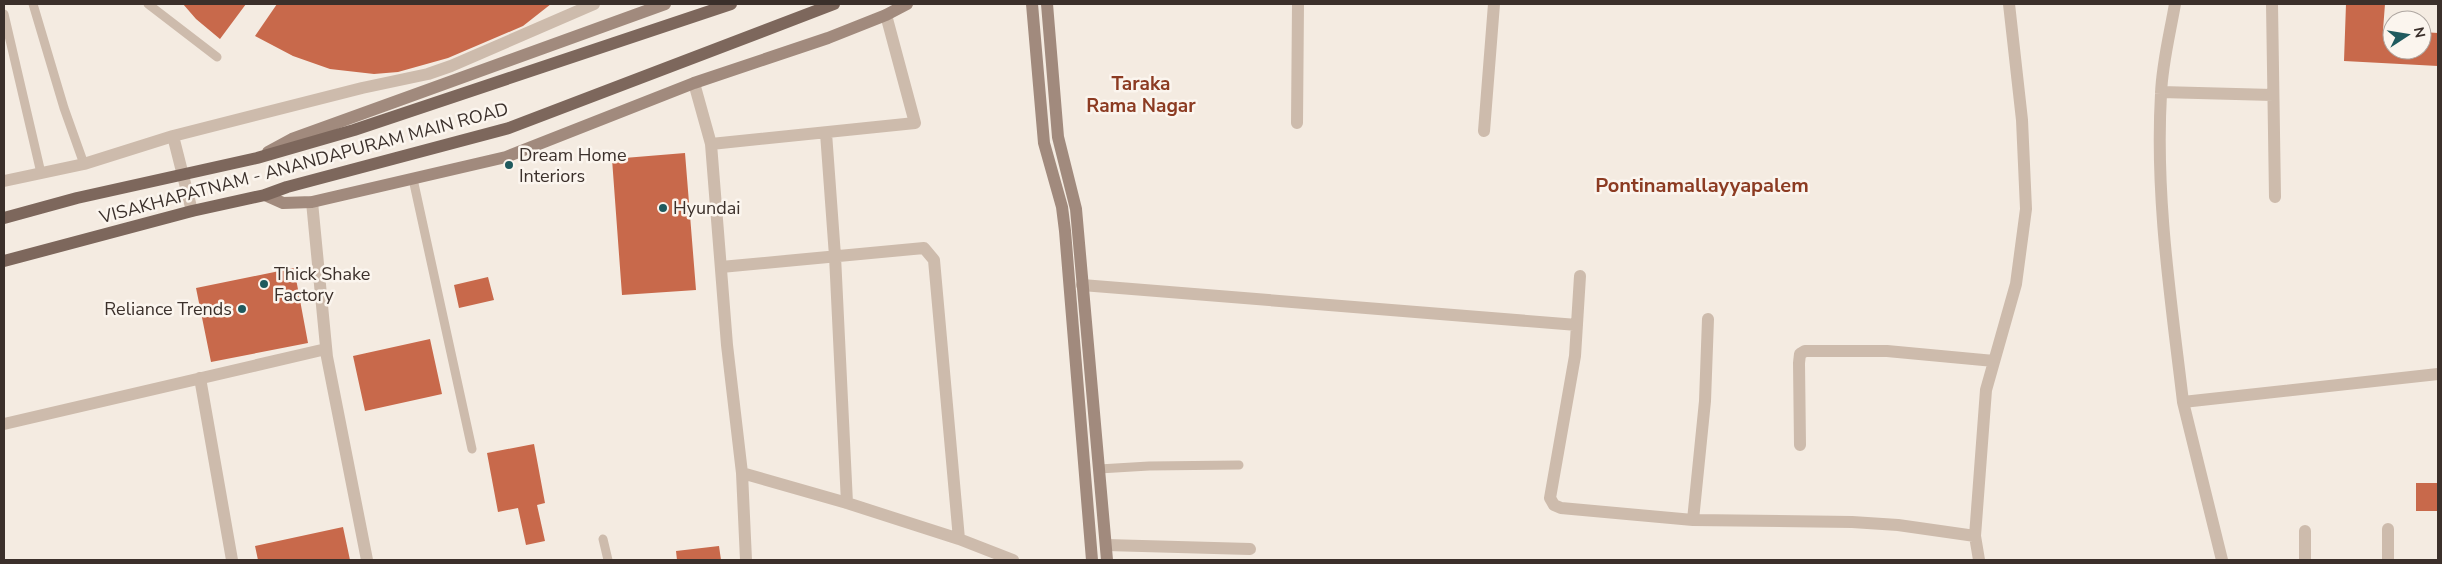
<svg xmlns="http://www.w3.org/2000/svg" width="2442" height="564" font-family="'Nunito Sans',sans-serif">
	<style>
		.building { fill: #c8694b }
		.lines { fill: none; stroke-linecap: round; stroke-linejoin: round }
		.lane { stroke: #cdbbac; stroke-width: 9 }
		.street { stroke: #cdbbac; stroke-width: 12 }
		.secondary { stroke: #a18a7d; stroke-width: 12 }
		.primary { stroke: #7d675c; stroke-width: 12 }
		.poi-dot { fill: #1f5a5e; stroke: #fbf5ee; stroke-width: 2 }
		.labels { text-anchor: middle; stroke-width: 5; stroke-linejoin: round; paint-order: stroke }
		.poi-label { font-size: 18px; fill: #3b302b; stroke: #fbf5ee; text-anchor: start }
		.street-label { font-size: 18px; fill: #3b302b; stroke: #fbf5ee }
		.neighbourhood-label { font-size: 19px; font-weight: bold; fill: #8c3b22; stroke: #fbf5ee }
		.quarter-label { font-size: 20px; font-weight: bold; fill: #8c3b22; stroke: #fbf5ee }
	</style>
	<rect width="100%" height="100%" fill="#f4ebe1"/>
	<path class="building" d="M183 4H246L220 39 196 19Z
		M277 4H551L523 26 448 58 398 72 374 74 330 69 293 56 255 36Z
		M2346 4H2385L2383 30 2392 31V50H2422V32L2438 33V66L2344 61Z
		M685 153 696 290 622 295 612 159Z
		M294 268 308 343 211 362 196 288Z
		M488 277 494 300 459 308 454 285Z
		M430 339 442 394 365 411 353 356Z
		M534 444 545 503 537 505 545 541 526 545 518 508 498 512 487 453Z
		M2416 483H2438V511H2416Z
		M343 527 350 560H258L255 546Z
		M719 546 721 560H677L676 551Z"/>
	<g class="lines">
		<path class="lane" d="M33 4 64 108 84 164
			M148 4 217 57
			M4 14 41 173
			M413 179 472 449
			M1099 469 1149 466 1239 465
			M603 539 608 560"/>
		<path class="street" d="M2175 4C2170 33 2162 64 2161 94 2155 197 2171 300 2183 402L2438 374
			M2272 4 2275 197
			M694 83 711 144 915 123 886 15
			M2161 92 2273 95
			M1297 123 1298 4
			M1484 131 1494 4
			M826 133 835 256 847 503
			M173 136 362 88 428 74 451 66 594 4
			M711 144 727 345 742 473 847 503 959 539 1013 560
			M4 181 84 164 173 136 192 211
			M312 202 327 357 367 560
			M721 267 924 248 934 260 959 539
			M1580 276 1575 356 1550 498 1554 505 1561 508 1693 520 1852 522 1898 525 1975 536
			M1082 285 1577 325
			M200 378 232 560
			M2183 402 2222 560
			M4 424 326 349
			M1800 445 1799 363 1800 354 1805 351H1887L1994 361
			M742 473 746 560
			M1693 520 1705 401 1708 319
			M1106 545 1250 549
			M1979 560 1975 536 1986 390 2016 284 2026 209 2022 120 2009 4
			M2305 560V531
			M2388 560V529"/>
		<path class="secondary" d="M1032 4 1044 143 1062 207 1065 231 1092 560
			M1047 4 1058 137 1076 209 1107 560
			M268 152 292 139 665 4
			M265 195 283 203 312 202 506 157 694 83 828 38 886 15 907 4"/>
		<path class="primary" d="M4 218 77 198 257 158 354 130 731 4
			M4 261 192 211 265 195 287 187 509 128 834 4"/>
	</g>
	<g class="poi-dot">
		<circle cx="509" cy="165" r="5"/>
		<circle cx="663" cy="208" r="5"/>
		<circle cx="264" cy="284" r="5"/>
		<circle cx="242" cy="309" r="5"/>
	</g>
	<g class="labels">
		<g class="poi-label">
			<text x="519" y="161">Dream Home<tspan x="519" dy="21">Interiors</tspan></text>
			<text x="673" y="214">Hyundai</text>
			<text x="274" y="280">Thick Shake<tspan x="274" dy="21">Factory</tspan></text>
			<text x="232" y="315" text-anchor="end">Reliance Trends</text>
		</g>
		<g class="street-label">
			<text transform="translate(304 163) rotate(-15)" y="6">VISAKHAPATNAM - ANANDAPURAM MAIN ROAD</text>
		</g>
		<g class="neighbourhood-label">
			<text x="1141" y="90">Taraka<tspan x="1141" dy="22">Rama Nagar</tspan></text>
		</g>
		<g class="quarter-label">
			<text x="1702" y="192">Pontinamallayyapalem</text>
		</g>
	</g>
	<rect width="2442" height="564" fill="none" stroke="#3b302b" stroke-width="10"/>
	<g transform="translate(2407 35) rotate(78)"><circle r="24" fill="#fbf5ee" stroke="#aea6a0"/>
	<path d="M0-4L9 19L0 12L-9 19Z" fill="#1f5a5e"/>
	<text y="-8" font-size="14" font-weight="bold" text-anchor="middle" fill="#3b302b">N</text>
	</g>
</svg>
